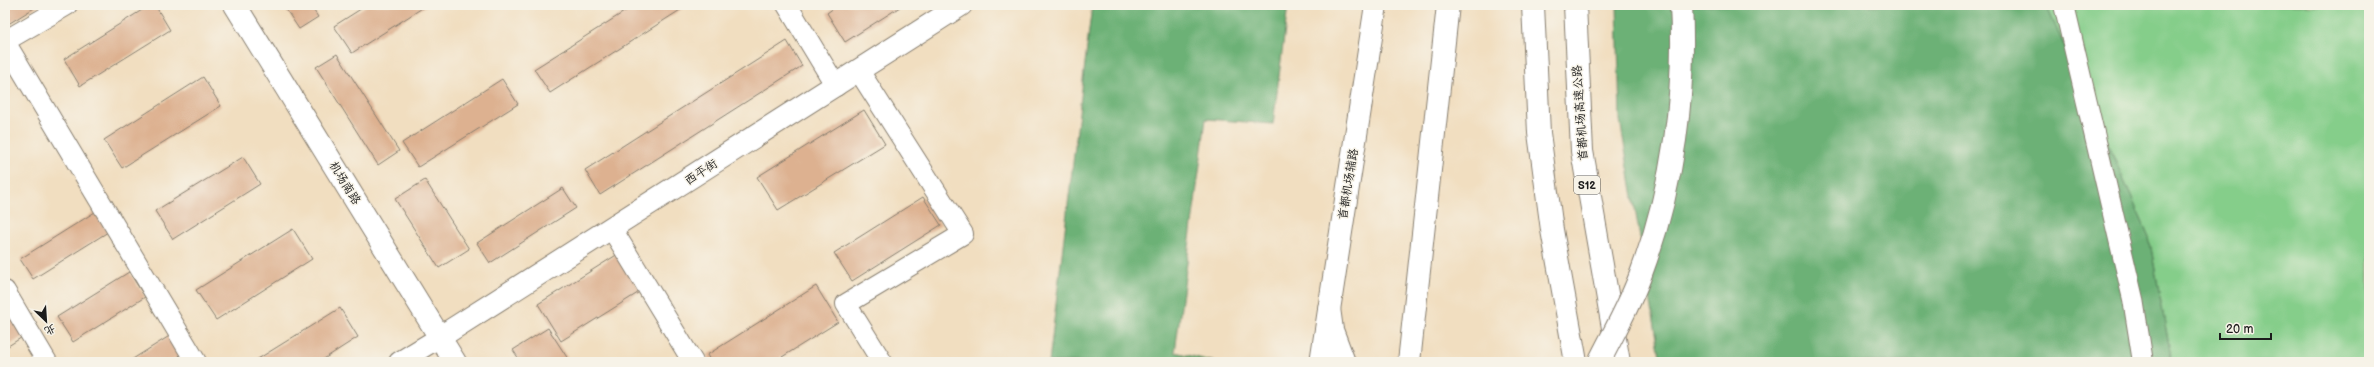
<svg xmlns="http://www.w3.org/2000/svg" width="2374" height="367" font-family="'Balsamiq Sans','LXGW WenKai TC',sans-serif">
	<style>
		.green { fill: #85ce8a; stroke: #507553 }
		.forest { fill: #6cb176; stroke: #446649 }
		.building { fill: #ddb190 }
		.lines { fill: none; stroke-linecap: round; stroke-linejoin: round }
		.minor-casing { stroke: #867d6e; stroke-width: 22 }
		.tertiary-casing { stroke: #867d6e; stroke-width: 24 }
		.motorway-casing { stroke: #867d6e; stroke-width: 24 }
		.minor { stroke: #fff; stroke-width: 20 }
		.tertiary { stroke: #fff; stroke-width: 22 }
		.motorway { stroke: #fff; stroke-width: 22 }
		.motorway-bridge-casing { stroke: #867d6e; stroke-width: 24; stroke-linecap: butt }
		.motorway-bridge { stroke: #fff; stroke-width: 22 }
		.labels { text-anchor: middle; stroke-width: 3; stroke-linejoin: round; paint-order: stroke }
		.shield { fill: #f7f3e8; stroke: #5e5c59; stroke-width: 1 }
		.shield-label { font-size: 11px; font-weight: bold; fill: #1c1c1c }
		.street-label { font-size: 12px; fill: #1c1c1c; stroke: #f7f3e8 }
	</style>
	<rect width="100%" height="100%" fill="#f7f3e8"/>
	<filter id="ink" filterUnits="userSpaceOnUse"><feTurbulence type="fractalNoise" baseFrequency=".025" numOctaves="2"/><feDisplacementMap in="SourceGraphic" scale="8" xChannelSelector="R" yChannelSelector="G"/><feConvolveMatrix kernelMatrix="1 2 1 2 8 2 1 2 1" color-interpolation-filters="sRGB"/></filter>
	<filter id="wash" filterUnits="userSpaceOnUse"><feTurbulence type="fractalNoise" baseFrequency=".012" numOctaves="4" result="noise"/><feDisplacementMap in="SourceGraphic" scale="16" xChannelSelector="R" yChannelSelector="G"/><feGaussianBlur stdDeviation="0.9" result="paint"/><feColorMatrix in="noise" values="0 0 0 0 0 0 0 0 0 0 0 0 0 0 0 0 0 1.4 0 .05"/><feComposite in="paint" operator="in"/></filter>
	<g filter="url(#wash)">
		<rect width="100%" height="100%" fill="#f1dec0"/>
		<path class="green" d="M2046 5H2369V362H2172L2149 237Z"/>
		<path class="forest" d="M1092 5H1288L1273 124 1206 119 1175 352 1215 362H1049Z
			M1617 5H2046L2149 237 2172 362H1661L1620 120Z"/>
		<g id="blocks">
			<path class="building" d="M5 5H39L5 26Z
				M150 5H155L170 30 80 86 64 59Z
				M283 5H310L318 17 299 29Z
				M367 5H427L352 53 334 26Z
				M635 5H688L550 93 534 69Z
				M838 5H903L845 42 827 13Z
				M787 41 802 66 600 195 585 170Z
				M337 54 399 151 378 165 316 67Z
				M203 77 221 106 122 168 104 140Z
				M502 79 518 104 418 167 402 143Z
				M864 110 885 144 778 210 757 177Z
				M243 157 260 184 173 239 155 211Z
				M425 180 469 249 439 268 395 199Z
				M563 188 576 208 490 263 477 243Z
				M923 197 941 225 852 281 834 253Z
				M95 212 108 232 33 279 20 259Z
				M293 229 312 259 216 320 196 290Z
				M618 254 641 291 561 341 538 304Z
				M129 272 145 297 73 342 57 317Z
				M816 286 838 322 774 362H711L707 355Z
				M340 308 358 337 319 362H253Z
				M5 310 27 334 5 348Z
				M548 328 570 362H521L513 350Z
				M171 335 183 354 170 362H128Z"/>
		</g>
	</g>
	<g filter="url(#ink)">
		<use href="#blocks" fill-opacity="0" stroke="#867d6e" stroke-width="1"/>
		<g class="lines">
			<g class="minor-casing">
				<path id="minor" d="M787 5 836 86
					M2064 5 2133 299 2143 362
					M5 41 67 5
					M5 42 196 362
					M859 71 963 234 846 304 882 362
					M612 229 693 362
					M5 291 47 362
					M399 362 440 337"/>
			</g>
			<g class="tertiary-casing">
				<path id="tertiary" d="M235 5 455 362
					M440 337 961 5
					M1321 362 1376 5"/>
			</g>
			<g class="motorway-casing">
				<path id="motorway" d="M1533 5 1539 133 1552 230 1576 362
					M1575 5 1582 151 1619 362
					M1329 308 1332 330 1344 362
					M1409 362 1448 5"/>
			</g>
			<use href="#minor" class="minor"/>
			<use href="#tertiary" class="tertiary"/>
			<use href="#motorway" class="motorway"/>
			<g class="motorway-bridge-casing">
				<path id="motorway-bridge" d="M1599 362C1614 332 1631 303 1642 271 1673 187 1686 94 1681 5"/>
			</g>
			<use href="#motorway-bridge" class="motorway-bridge"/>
		</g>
	</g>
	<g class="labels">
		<rect class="shield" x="1574" y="176" width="26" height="18" rx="3"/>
		<g class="shield-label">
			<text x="1587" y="189">S12</text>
		</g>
		<g class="street-label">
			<text transform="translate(1580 113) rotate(-94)" y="4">首都机场高速公路</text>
			<text transform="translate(701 172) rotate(-33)" y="4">西平街</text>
			<text transform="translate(345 183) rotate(58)" y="4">机场南路</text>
			<text transform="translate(1348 184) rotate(-81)" y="4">首都机场辅路</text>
		</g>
	</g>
	<rect width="2374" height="367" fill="none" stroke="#f7f3e8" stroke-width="20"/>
	<g transform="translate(46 321) rotate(155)" stroke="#f7f3e8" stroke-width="3" paint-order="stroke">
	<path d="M0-3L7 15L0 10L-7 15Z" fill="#1c1c1c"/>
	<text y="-6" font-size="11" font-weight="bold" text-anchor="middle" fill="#1c1c1c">北</text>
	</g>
	<path d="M2220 333v6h51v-6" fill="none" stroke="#1c1c1c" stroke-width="2"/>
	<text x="2226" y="333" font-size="12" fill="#1c1c1c" stroke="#f7f3e8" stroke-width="3" paint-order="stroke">20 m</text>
</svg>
